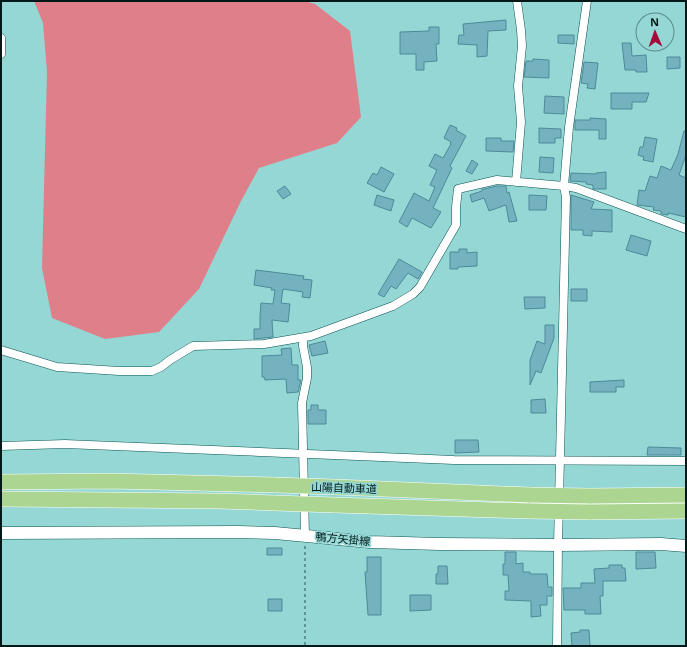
<svg xmlns="http://www.w3.org/2000/svg" width="687" height="647" font-family="'Open Sans','Noto Sans JP',sans-serif">
	<style>
		.green { fill: #df7f8a }
		.building { fill: #74b2c0; stroke: #4d8a98 }
		.lines { fill: none; stroke-linecap: round; stroke-linejoin: round }
		.minor-casing { stroke: #085453; stroke-width: 9 }
		.secondary-casing { stroke: #085453; stroke-width: 13 }
		.motorway-casing { stroke: #fff; stroke-width: 16 }
		.path { stroke: #528280; stroke-width: 1.5; stroke-dasharray: 3 3; stroke-linecap: butt }
		.minor { stroke: #fff; stroke-width: 8 }
		.secondary { stroke: #fff; stroke-width: 12 }
		.motorway { stroke: #acd592; stroke-width: 15 }
		.motorway-bridge-casing { stroke: #fff; stroke-width: 16; stroke-linecap: butt }
		.motorway-bridge { stroke: #acd592; stroke-width: 15 }
		.labels { text-anchor: middle; stroke-width: 3.5; stroke-linejoin: round; paint-order: stroke }
		.street-label { font-size: 11px; fill: #001918; stroke: #95d7d5 }
	</style>
	<rect width="100%" height="100%" fill="#95d7d5"/>
	<path class="green" d="M34 1H304L315 4 350 31 361 117 337 143 259 168 241 201 199 289 159 332 105 339 52 318 42 268 47 71 43 23Z"/>
	<path class="building" d="M506 20V30L488 31 487 56 477 57V45L458 44 459 35H464L463 24Z
		M429 27H439V44H436L437 61 424 62V70H416V54H400V32L429 31Z
		M558 35H574V44L558 43Z
		M622 43H631L632 56 646 55 647 72H636V70H625Z
		M667 57H680V68L667 69Z
		M533 59 549 60V78L524 77 526 61H533Z
		M584 62 598 63 595 89 587 88 588 84 581 83Z
		M611 93H649L646 102H632V109H611Z
		M545 96 564 97V114L544 113Z
		M590 118 606 119V139H599V130H575V120H590Z
		M450 125 457 128 456 130 466 136 450 166 452 168 433 208 441 212 431 228 412 218 407 227 399 222 414 193 429 201 435 187 430 185 437 170 429 166 435 154 443 158 451 144H450L451 142 444 138Z
		M539 128 561 129V138H555V143H539Z
		M684 131H686V155L679 175 686 178V217L668 213V215L662 214H661V211L653 210 654 207 637 205 639 190 645 191 650 176 657 178 661 166 671 170 678 154Z
		M645 137 657 139 653 162 643 160 644 157 638 155 640 147H643Z
		M486 138H501V141H514L513 152 486 151Z
		M540 157 554 158 553 173 539 172Z
		M472 160 478 164 472 174 466 171Z
		M381 167 394 174 384 192 367 183 373 173 377 175Z
		M606 172V189H593V185L586 184V182L570 181 571 173 596 174V173Z
		M285 186 291 194 283 199 277 191Z
		M497 186H506L507 193 509 192 517 221 509 222 506 205 489 211 484 198 472 202 470 195 482 191V189H484Z
		M377 195 394 200 391 211 374 205Z
		M529 195 547 196 546 210H529Z
		M571 195 594 202 591 209 612 210V232L592 231V236L583 235V230H571Z
		M631 235 651 241 647 256 626 250Z
		M459 249H467V253L477 252V266L458 267V269H450V252H459Z
		M399 259 422 272 418 279 408 273 396 289 391 286 384 297 378 294Z
		M256 270 304 276 303 279 312 280 310 298 302 297 303 292 283 289 281 303 290 304 288 322 272 320 273 337 254 339V329H260V316L261 303 273 304 275 290H271L272 288 254 285Z
		M571 289H587V301H571Z
		M524 297H545V308L525 309Z
		M545 325H554V338L541 373 536 371 530 385V360L537 341 545 344Z
		M325 341 328 353 312 356 309 345Z
		M291 348 292 365H298V380H301L298 392 287 393 286 379 265 380 264 377H262V356L282 355 281 349Z
		M624 380V387H616V392H590V382Z
		M545 399 546 413H531V400Z
		M311 405H318V410H326V424H308V410H311Z
		M455 440H478L479 452 455 453Z
		M648 447 681 448V455H647Z
		M267 548H282V555H267Z
		M505 552H516V564L523 563V572H530V574H547L548 587H552V596H547V605H540L541 616 531 617V601L505 600V591H509L508 575H503V564H505Z
		M636 552H655L656 568 636 569Z
		M367 557H381V615H368L365 572H367Z
		M609 565H622V568H625L626 581H603V596H600L601 614H585V610H564L563 588H581V583H595L594 569 609 568Z
		M438 566H447L448 584H436V574H438Z
		M410 595H431V610L410 611Z
		M268 599H282V611H268Z
		M580 630H589L590 646H572L571 633 580 632Z"/>
	<g class="lines">
		<g class="minor-casing">
			<path id="minor" d="M1 38V54
				M516 182 521 122 518 86 522 46 521 30 517 1
				M303 338V346L307 367V378L302 403 305 536
				M1 350 57 367 119 371H152L161 367 170 360 193 346 264 344 311 336 393 306 413 294 420 287 456 225V207L458 189 497 180 564 186 576 188 686 229
				M1 446 65 444 454 460 686 461
				M557 646 558 545 566 197 564 186 569 127 587 1"/>
		</g>
		<g class="secondary-casing">
			<path id="secondary" d="M1 533 238 532 275 533 370 542 439 544 558 545 661 544 686 546"/>
		</g>
		<g class="motorway-casing">
			<path id="motorway" d="M1 482 111 481 275 485
				M335 487 530 495
				M590 496 686 495
				M1 499 219 501 275 503
				M334 505 530 511
				M589 512 686 511"/>
		</g>
		<path class="path" d="M305 546V646"/>
		<use href="#minor" class="minor"/>
		<use href="#secondary" class="secondary"/>
		<use href="#motorway" class="motorway"/>
		<g class="motorway-bridge-casing">
			<path id="motorway-bridge" d="M275 485 335 487
				M530 495 590 496
				M275 503 334 505
				M530 511 589 512"/>
		</g>
		<use href="#motorway-bridge" class="motorway-bridge"/>
	</g>
	<g class="labels">
		<g class="street-label">
			<text transform="translate(344 488) rotate(2)" y="4">山陽自動車道</text>
			<text transform="translate(343 539) rotate(5)" y="4">鴨方矢掛線</text>
		</g>
	</g>
	<rect width="687" height="647" fill="none" stroke="#001918" stroke-width="4"/>
	<g transform="translate(655 32) rotate(358)"><circle r="19" fill="#95d7d5" stroke="#598b89"/>
	<path d="M0-3L7 15L0 10L-7 15Z" fill="#a50a3a"/>
	<text y="-6" font-size="11" font-weight="bold" text-anchor="middle" fill="#001918">N</text>
	</g>
</svg>
